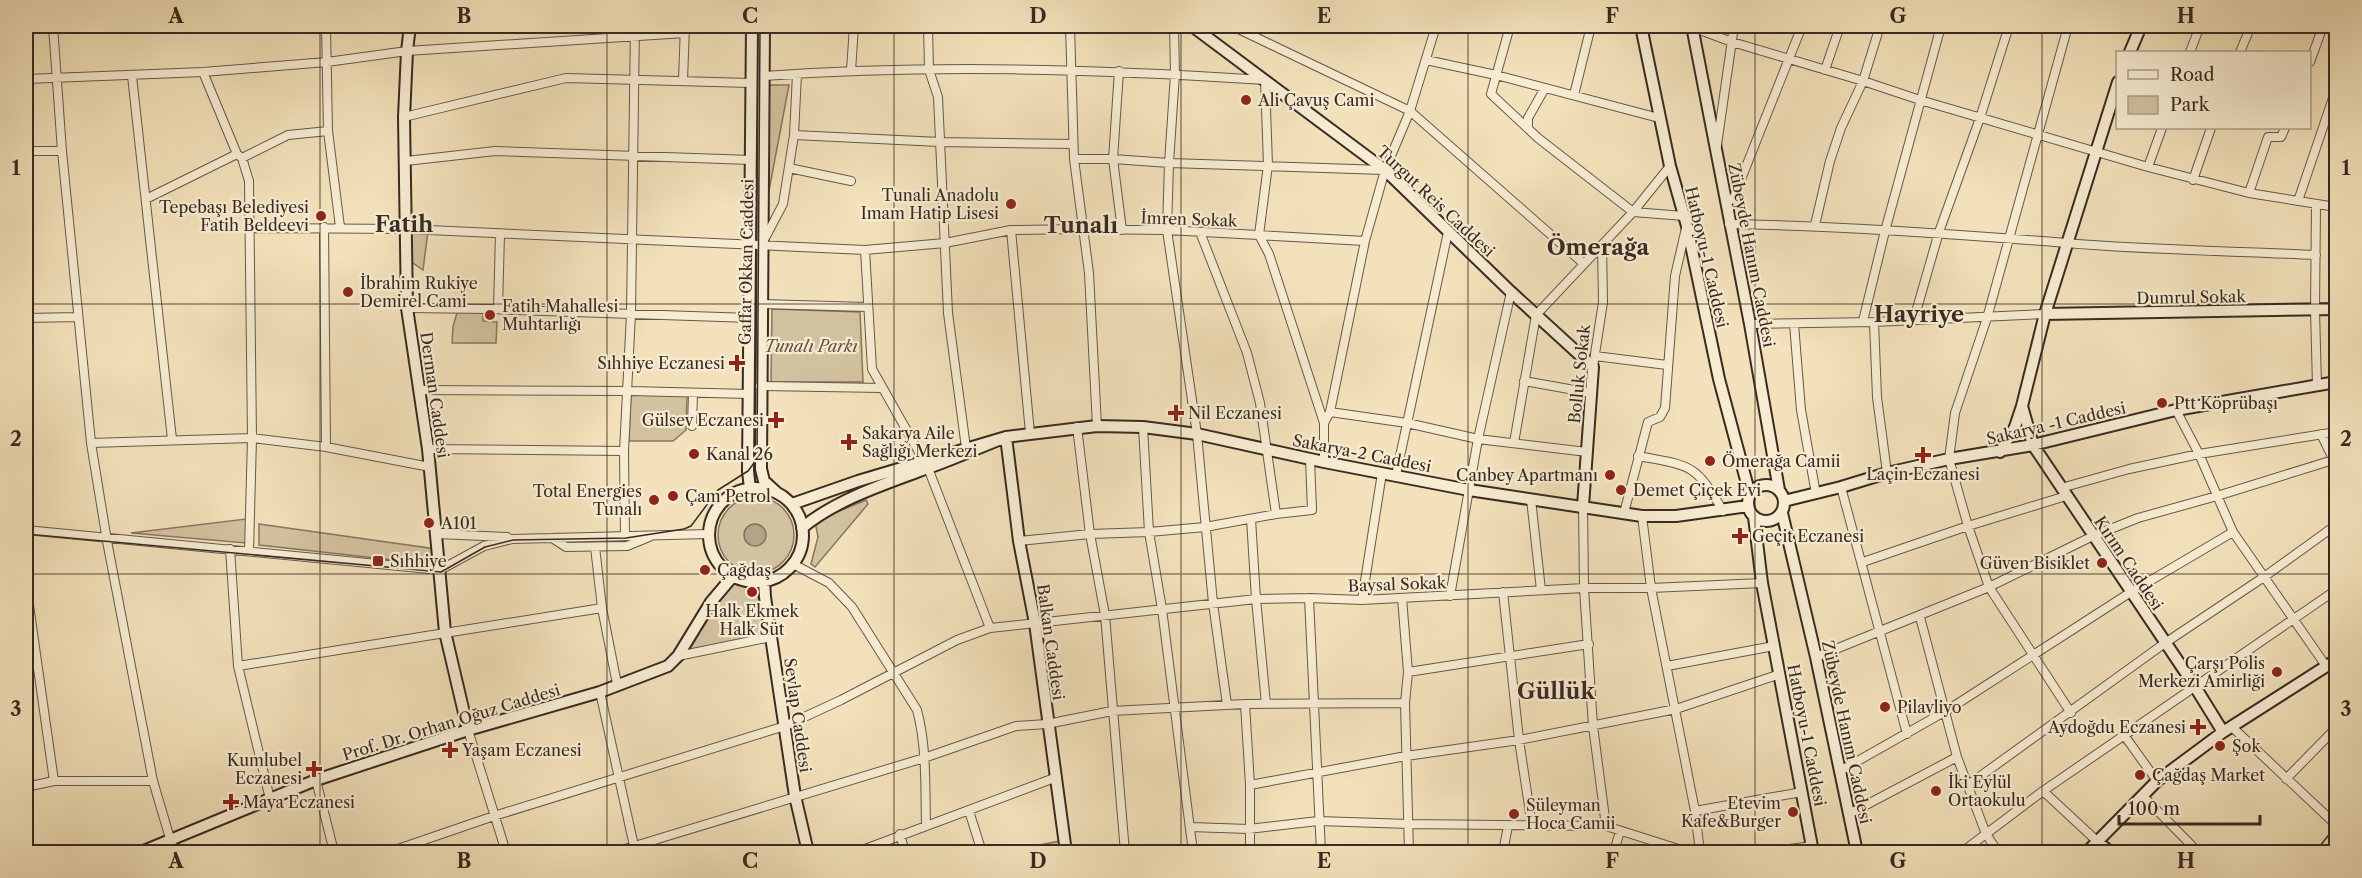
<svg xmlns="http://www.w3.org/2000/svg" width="2362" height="878" font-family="'Libre Caslon Text',serif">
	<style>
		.green { fill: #d3c2a0; stroke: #867662; stroke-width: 1.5 }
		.water { fill: #b3a387; stroke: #82735f; stroke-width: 1.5 }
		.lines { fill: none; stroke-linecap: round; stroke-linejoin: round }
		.minor-casing { stroke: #675849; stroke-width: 10 }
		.secondary-casing { stroke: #392a23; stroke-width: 14 }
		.minor { stroke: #f7ecd2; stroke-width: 8 }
		.secondary { stroke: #f7ecd2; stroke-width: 10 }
		.tram { stroke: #392a23; stroke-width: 1.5 }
		.grid { fill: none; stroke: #392a23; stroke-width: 1.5; stroke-opacity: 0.55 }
		.poi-dot { fill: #8f2418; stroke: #f7ecd2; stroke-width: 2 }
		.labels { text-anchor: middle; stroke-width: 4.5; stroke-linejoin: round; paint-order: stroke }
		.poi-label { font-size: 16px; fill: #392a23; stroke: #f7ecd2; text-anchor: start }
		.street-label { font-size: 16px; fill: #392a23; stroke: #f7ecd2 }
		.park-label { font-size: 16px; font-style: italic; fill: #605042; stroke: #f7ecd2 }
		.district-label { font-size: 22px; font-weight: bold; fill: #392a23; stroke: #f7ecd2 }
		.neatline { fill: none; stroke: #392a23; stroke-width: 2 }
		.grid-label { font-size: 20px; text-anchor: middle; font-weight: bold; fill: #392a23 }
	</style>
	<rect width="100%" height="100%" fill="#f2e1ba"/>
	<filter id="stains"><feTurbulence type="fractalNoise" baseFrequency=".00333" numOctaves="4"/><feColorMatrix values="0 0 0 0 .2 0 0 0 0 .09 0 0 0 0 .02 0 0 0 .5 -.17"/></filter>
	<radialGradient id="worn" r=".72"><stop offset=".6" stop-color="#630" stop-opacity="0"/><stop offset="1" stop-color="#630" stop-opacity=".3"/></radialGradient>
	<path class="green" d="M769 85H789L767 201Z
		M407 229 428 231 423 270 407 259Z
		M458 309H483V321L497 322 496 343H452L453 327Z
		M772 309 860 312 863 382H771Z
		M631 391 687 393 686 430 673 441H629Z
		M718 535a38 38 0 1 1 76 0a38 38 0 1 1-76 0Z
		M866 500 868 504 815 567 811 564 818 537 815 521Z
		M246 519V543L131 533Z
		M259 524 436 549 435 561 430 564 259 545Z
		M731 580 755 583 767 635 688 651Z
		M1060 841 1062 852H1005Z"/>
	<path class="water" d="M744 535a11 11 0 1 1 22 0a11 11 0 1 1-22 0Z"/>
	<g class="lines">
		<g class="minor-casing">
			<path id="minor" d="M53 26 62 151 91 443 107 541 153 781 174 852
				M326 26 328 131 340 227
				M928 26 929 70 938 97 948 313 966 448
				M1070 26 1074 159 1089 273 1097 426
				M1174 26 1175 74 1169 163 1167 230 1197 434 1213 603 1227 705
				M1232 26 1410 111 1583 263
				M1422 26 1434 30
				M1510 26 1491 94 1538 138 1633 212 1684 216
				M2068 26 1987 318 1955 413 1949 459 1968 526 1989 587 2071 713
				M1692 27 1732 42 1863 81 1920 100 2148 167 2249 193 2336 207
				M2190 52 2200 26
				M2240 52 2251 26
				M1426 60 1496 75 1659 118
				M2310 62 2323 26
				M1825 70 1840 26
				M851 71 854 26
				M1119 71 1113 159 1122 230
				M203 72 237 154 242 158 249 181 252 438 249 551
				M132 76 172 439
				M764 76C931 64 1099 69 1265 80L1268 165 1259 235 1269 254 1324 423
				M26 79 203 72 327 62 407 51 685 33
				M683 80 685 26
				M1574 95 1591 26
				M404 117 566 78 751 83
				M1528 127V118L1545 88
				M794 135 940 142 1073 144
				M1717 145 1734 26
				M26 151H62
				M242 158 288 135 328 131
				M1074 159H1113L1169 163 1384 170
				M406 161 495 151 751 160
				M2148 167 2162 128
				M789 168 851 181
				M2193 180 2211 128
				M2249 193 2268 137H2281L2285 128
				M146 199 237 154
				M2298 201 2336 89
				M2316 204 2315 310 2317 386
				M1728 212 1802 26
				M1729 224C1842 226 1954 234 2066 243 2149 250 2233 251 2316 255
				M1815 225 1830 161 1841 128 1863 81 1880 26
				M324 227 326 447
				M250 228 407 229 865 250 945 243 1011 230 1082 229 1167 230 1365 241
				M1011 230 1030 433
				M1200 232 1247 353 1260 403 1276 514
				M764 240 783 204 794 135 797 74
				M865 250 872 369 928 468 990 628
				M761 304 867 307
				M407 308 489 309 750 318
				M498 309 500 234
				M26 318 78 317
				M1914 319 1939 232 1980 118 2009 26
				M1863 321 1885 231 1941 26
				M1874 322 1877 397 1887 473
				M1750 324 1874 322 2045 314
				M1794 324 1801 410 1816 494
				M1595 356 1667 365
				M1593 367 1603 302 1602 245
				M1524 381 1591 393
				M760 386 882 388
				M419 390 631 391 749 394
				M2176 410 2199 454 2233 532 2326 666
				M1330 412 1407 423 1478 439 1587 452
				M692 426 693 393
				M1077 427 1090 534 1105 615 1125 852
				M1143 427 1149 532 1162 609 1193 852
				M2321 434 2336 465
				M91 443 252 438 326 447 430 467
				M1514 443 1536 315 1633 212 1670 166
				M428 449 624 451
				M1638 456C1691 466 1695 463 1723 511
				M1324 462V423L1330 412 1365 241 1385 170 1410 111 1436 26
				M1396 475 1448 232
				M1841 487 1907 734
				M2061 488 2129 469 2199 454 2336 432
				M1531 499 1541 590
				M1583 506 1584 588 1593 726 1606 826 1688 852
				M1624 513 1648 422 1660 417 1665 408 1675 276 1686 228
				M1642 516 1651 588 1695 811 1700 852
				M1251 519 1256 599 1266 704
				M26 530 440 570 484 546 512 539 709 534
				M437 534 507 537
				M625 536 624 451 631 314 635 26
				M552 538 566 547 627 546 649 537
				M1019 541 1090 534 1149 532 1205 527 1276 514 1312 510 1310 459
				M595 547 602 608 617 684
				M230 549 238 666 270 799
				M1863 562 1968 526 2066 496
				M793 564 829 583 852 607 917 710C927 747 925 788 926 826
				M26 584 54 781
				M1503 592 1519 740 1532 826
				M1450 596 1478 439 1511 292
				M1309 598 1321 852
				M1402 598 1408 672 1405 703 1409 852
				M1362 600 1382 473
				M1920 617 1957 757 1986 834 1998 852
				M678 656 771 637
				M1816 657 1989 587 2093 536 2138 518 2217 496 2333 460
				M238 666 602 608
				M1667 666 1774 646
				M1408 672 1589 644
				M600 692 634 846
				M1245 704 1250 785V852
				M2232 727 2332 821
				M468 730 506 852
				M2124 735 2157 781
				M1840 771 1946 711 2131 592 2233 532
				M2286 779 2336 728
				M316 780 334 852
				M1250 785 1406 756 1519 740 1676 709 1780 674
				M1968 785 2165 643 2264 577 2336 525
				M26 787 54 781H153
				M2043 791 2098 842
				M2143 796 2198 852
				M969 811 982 852
				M1695 811 1802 792
				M1849 814 1957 757
				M1190 827 1249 829 1318 821 1409 824 1606 826
				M900 834 905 852
				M389 852 494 816 785 726 841 700 957 640 990 628 1256 599 1309 598 1362 600 1584 588H1651L1762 583
				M615 852 924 758 1016 726 1047 724 1112 711 1245 704 1405 703
				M857 852 1057 777
				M1503 852 1508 826
				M1614 852 1620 831
				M1767 852 1812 846
				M1962 852 2043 791 2336 590"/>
		</g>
		<g class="secondary-casing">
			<path id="secondary" d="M410 26 407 51 404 117 407 308 428 449 445 632 468 730
				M764 26 761 469 764 481 776 492
				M1192 26 1385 170 1511 292 1593 367 1583 506
				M1641 26 1670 166 1687 226 1719 379 1750 495
				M1692 26 1750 324 1779 490
				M2130 52 2141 26
				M2118 82 2045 314 2022 406 2033 445 2194 685 2223 732
				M2045 314 2336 309
				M2000 452 2015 427 2022 406
				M1748 503a18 18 0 1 1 36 0a18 18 0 1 1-36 0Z
				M709 535a47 47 0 1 1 94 0a47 47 0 1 1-94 0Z
				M750 489 748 471 752 26
				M1784 501 1841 487 1887 473 1949 459 2033 445 2176 410 2336 382
				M792 504 858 481 1006 437C980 447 954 459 928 468 887 483 835 500 802 528
				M1782 513 1816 657 1857 852
				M1754 517 1762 583 1813 852
				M764 581 765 597 795 796 808 852
				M2098 842 2110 852
				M141 852 316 780 468 730 600 692 668 666 678 656 711 602 733 576
				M1066 852 1035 623 1019 541 1006 437 1097 426 1143 427 1197 434 1324 462 1469 490 1642 516H1676L1748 506
				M2087 852 2157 781 2223 732 2336 660"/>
		</g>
		<use href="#minor" class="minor"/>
		<use href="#secondary" class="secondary"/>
		<path class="tram" d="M26 534 441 572 485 547 513 540 626 538 684 529 691 526 718 490 748 471 757 459 760 26
			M2315 852 2336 826"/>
	</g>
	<path class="grid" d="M320 26V852M607 26V852M894 26V852M1181 26V852M1468 26V852M1755 26V852M2042 26V852M26 304H2336M26 574H2336"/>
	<g class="poi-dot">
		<circle cx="1246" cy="100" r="6"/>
		<circle cx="1011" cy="204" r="6"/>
		<circle cx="321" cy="216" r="6"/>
		<circle cx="348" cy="292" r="6"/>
		<circle cx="490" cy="315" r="6"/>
		<path d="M734 354h6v6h6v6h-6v6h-6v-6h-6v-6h6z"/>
		<circle cx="2162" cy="403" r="6"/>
		<path d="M1173 404h6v6h6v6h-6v6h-6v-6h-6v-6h6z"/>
		<path d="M773 411h6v6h6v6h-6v6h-6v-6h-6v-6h6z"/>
		<path d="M846 433h6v6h6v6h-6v6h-6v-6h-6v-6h6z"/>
		<circle cx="694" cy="454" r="6"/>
		<path d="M1920 446h6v6h6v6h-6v6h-6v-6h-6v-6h6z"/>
		<circle cx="1710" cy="461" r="6"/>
		<circle cx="1610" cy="475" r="6"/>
		<circle cx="1621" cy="490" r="6"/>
		<circle cx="673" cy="496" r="6"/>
		<circle cx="654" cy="500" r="6"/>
		<circle cx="429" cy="523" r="6"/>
		<path d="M1737 527h6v6h6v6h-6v6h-6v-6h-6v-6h6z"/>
		<rect x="372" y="555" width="12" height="12" rx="3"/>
		<circle cx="2102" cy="563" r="6"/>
		<circle cx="705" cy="570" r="6"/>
		<circle cx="752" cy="592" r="6"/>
		<circle cx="2277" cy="672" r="6"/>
		<circle cx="1885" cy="707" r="6"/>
		<path d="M2195 718h6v6h6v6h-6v6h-6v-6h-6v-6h6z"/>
		<circle cx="2220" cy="746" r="6"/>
		<path d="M447 741h6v6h6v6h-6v6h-6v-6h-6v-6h6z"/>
		<path d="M311 760h6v6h6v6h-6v6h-6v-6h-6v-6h6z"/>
		<circle cx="2140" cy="775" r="6"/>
		<circle cx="1936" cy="791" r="6"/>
		<path d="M228 793h6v6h6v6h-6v6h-6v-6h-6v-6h6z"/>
		<circle cx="1793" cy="812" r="6"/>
		<circle cx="1514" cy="814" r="6"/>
	</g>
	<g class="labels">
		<g class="poi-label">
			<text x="1258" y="106">Ali Çavuş Cami</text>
			<text x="999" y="201" text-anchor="end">Tunali Anadolu<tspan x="999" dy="18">Imam Hatip Lisesi</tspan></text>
			<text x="309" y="213" text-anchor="end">Tepebaşı Belediyesi<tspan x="309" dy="18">Fatih Beldeevi</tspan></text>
			<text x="360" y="289">İbrahim Rukiye<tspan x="360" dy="18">Demirel Cami</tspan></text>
			<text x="502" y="312">Fatih Mahallesi<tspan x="502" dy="18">Muhtarlığı</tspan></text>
			<text x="725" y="369" text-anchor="end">Sıhhiye Eczanesi</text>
			<text x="2174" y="409">Ptt Köprübaşı</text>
			<text x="1188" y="419">Nil Eczanesi</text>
			<text x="764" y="426" text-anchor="end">Gülsev Eczanesi</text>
			<text x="862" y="439">Sakarya Aile<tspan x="862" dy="18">Sağlığı Merkezi</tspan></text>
			<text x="706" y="460">Kanal 26</text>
			<text x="1722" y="467">Ömerağa Camii</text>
			<text x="1923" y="480" text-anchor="middle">Laçin Eczanesi</text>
			<text x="1598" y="481" text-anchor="end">Canbey Apartmanı</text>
			<text x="1633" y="496">Demet Çiçek Evi</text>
			<text x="642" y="497" text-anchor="end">Total Energies<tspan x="642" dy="18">Tunalı</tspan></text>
			<text x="685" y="502">Çam Petrol</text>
			<text x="441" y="529">A101</text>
			<text x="1752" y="542">Geçit Eczanesi</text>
			<text x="390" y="567">Sıhhiye</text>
			<text x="2090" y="569" text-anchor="end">Güven Bisiklet</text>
			<text x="717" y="576">Çağdaş</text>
			<text x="752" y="617" text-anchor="middle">Halk Ekmek<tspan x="752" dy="18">Halk Süt</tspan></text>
			<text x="2265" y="669" text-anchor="end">Çarşı Polis<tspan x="2265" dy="18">Merkezi Amirliği</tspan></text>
			<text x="1897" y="713">Pilavliyo</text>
			<text x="2186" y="733" text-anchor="end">Aydoğdu Eczanesi</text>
			<text x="2232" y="752">Şok</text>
			<text x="462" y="756">Yaşam Eczanesi</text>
			<text x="302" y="766" text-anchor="end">Kumlubel<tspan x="302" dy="18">Eczanesi</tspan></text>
			<text x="2152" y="781">Çağdaş Market</text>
			<text x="1948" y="788">İki Eylül<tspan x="1948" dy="18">Ortaokulu</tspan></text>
			<text x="243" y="808">Maya Eczanesi</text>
			<text x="1781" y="809" text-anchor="end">Etevim<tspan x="1781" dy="18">Kafe&amp;Burger</tspan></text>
			<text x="1526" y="811">Süleyman<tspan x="1526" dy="18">Hoca Camii</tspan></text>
		</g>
		<g class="street-label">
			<text transform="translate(1436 201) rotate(43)" y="6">Turgut Reis Caddesi</text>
			<text transform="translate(1189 219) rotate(2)" y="6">İmren Sokak</text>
			<text transform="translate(1752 255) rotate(79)" y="6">Zübeyde Hanım Caddesi</text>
			<text transform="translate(1707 257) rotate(77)" y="6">Hatboyu-1 Caddesi</text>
			<text transform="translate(746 262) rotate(-89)" y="6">Gaffar Okkan Caddesi</text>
			<text transform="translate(2191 297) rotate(-1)" y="6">Dumrul Sokak</text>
			<text transform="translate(1579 374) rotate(-84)" y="6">Bolluk Sokak</text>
			<text transform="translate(435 395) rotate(82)" y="6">Derman Caddesi</text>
			<text transform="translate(2056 423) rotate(-13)" y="6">Sakarya -1 Caddesi</text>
			<text transform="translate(1362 453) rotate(11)" y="6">Sakarya-2 Caddesi</text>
			<text transform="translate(2129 563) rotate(56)" y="6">Kırım Caddesi</text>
			<text transform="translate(1397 584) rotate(-2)" y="6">Baysal Sokak</text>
			<text transform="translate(1051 642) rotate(82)" y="6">Balkan Caddesi</text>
			<text transform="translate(798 715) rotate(82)" y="6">Seylap Caddesi</text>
			<text transform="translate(451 722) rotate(-17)" y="6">Prof. Dr. Orhan Oğuz Caddesi</text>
			<text transform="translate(1847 732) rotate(78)" y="6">Zübeyde Hanım Caddesi</text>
			<text transform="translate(1807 735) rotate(79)" y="6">Hatboyu-1 Caddesi</text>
		</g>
		<g class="park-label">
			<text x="811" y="352">Tunalı Parkı</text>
		</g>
		<g class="district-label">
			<text x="404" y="232">Fatih</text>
			<text x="1081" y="233">Tunalı</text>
			<text x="1598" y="255">Ömerağa</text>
			<text x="1919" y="322">Hayriye</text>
			<text x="1556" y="699">Güllük</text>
		</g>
	</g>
	<rect width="2362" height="878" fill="none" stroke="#f2e1ba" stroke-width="66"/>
	<rect x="2116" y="51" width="195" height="78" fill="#f7ecd2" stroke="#ab9e8c" stroke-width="1.5"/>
	<rect x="2128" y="70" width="30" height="9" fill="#f7ecd2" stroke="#ab9e8c" stroke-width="1.5"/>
	<text x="2170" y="81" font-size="18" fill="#392a23">Road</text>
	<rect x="2128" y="96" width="30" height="18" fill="#d3c2a0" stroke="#ab9e8c" stroke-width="1.5"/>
	<text x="2170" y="111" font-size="18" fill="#392a23">Park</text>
	<path d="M2119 815v9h141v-9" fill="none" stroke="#392a23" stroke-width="3"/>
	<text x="2128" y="815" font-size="18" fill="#392a23" stroke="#f7ecd2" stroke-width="4.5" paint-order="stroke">100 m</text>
	<rect x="33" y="33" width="2296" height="812" class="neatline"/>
	<g class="grid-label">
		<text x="176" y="23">A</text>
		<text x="464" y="23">B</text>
		<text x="750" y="23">C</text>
		<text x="1038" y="23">D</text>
		<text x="1324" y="23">E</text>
		<text x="1612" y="23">F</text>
		<text x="1898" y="23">G</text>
		<text x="2186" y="23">H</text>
		<text x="16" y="175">1</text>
		<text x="2346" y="175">1</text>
		<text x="16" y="446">2</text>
		<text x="2346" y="446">2</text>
		<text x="16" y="716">3</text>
		<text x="2346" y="716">3</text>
		<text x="176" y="868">A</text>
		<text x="464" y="868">B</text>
		<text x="750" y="868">C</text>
		<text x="1038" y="868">D</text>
		<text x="1324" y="868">E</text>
		<text x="1612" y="868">F</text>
		<text x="1898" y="868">G</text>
		<text x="2186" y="868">H</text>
	</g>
	<rect width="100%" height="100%" filter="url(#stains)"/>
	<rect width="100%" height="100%" fill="url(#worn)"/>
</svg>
